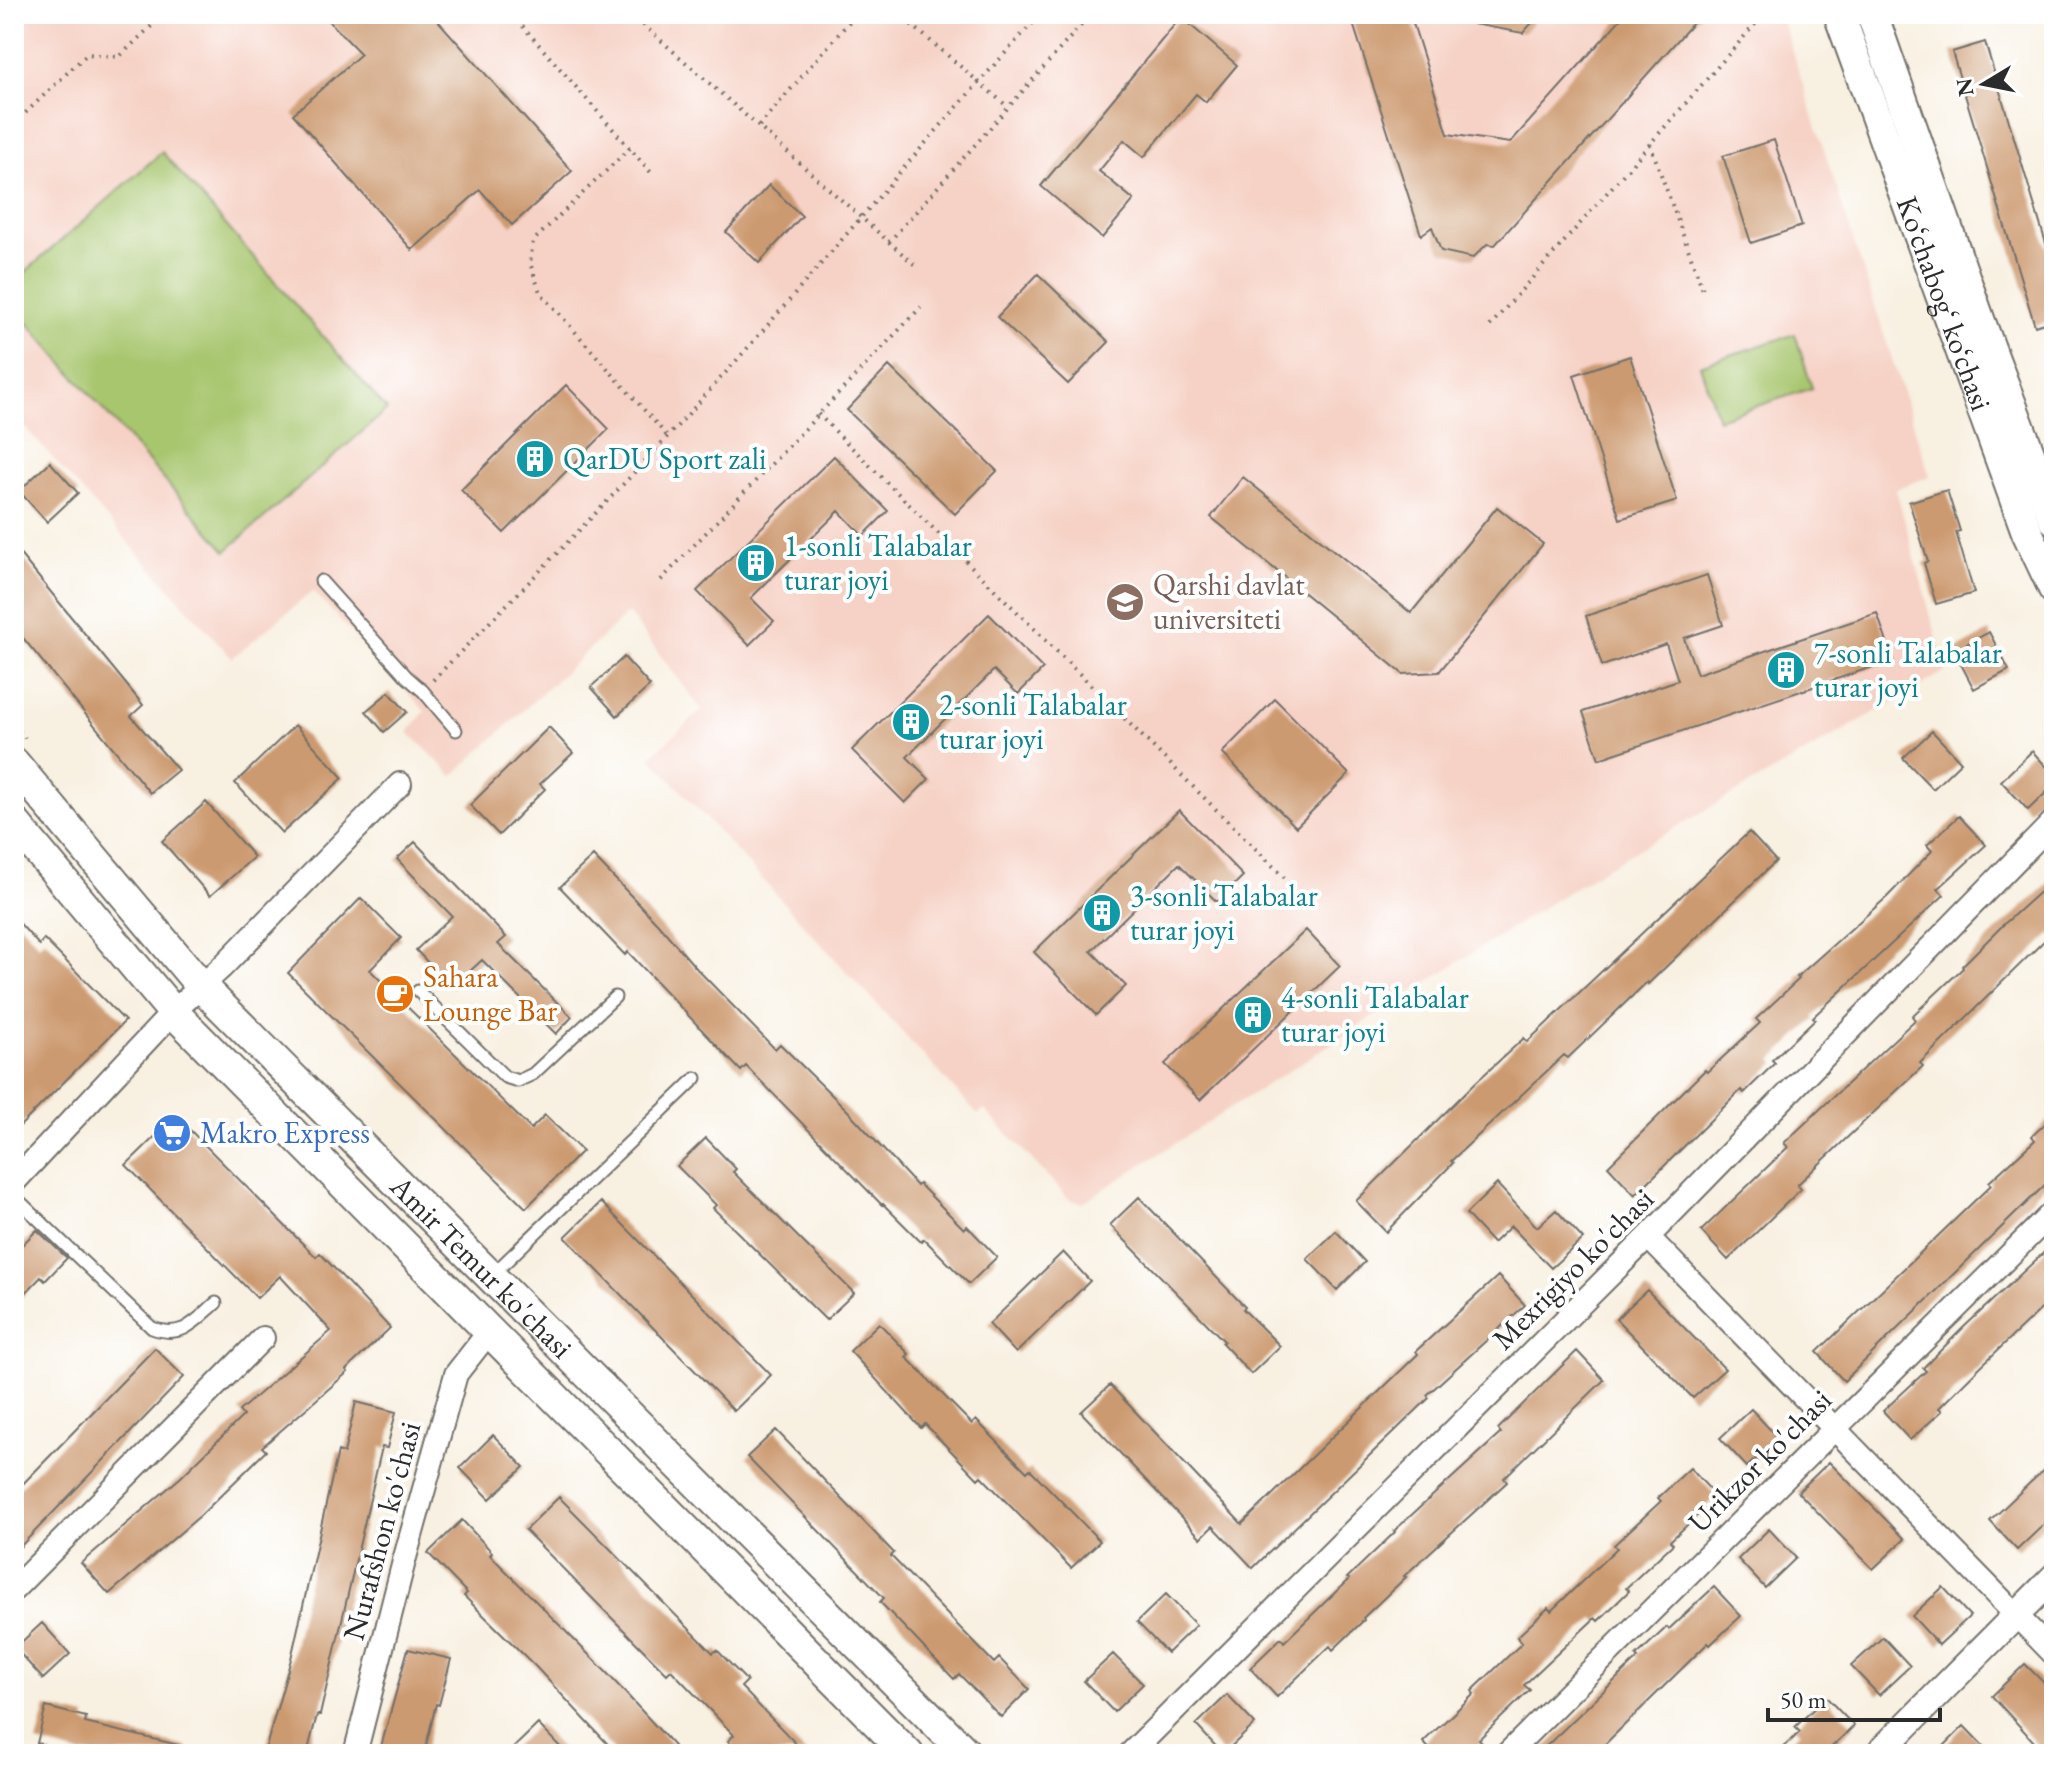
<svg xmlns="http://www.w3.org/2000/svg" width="2068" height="1768" font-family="'EB Garamond',serif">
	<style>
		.built { fill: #f6d1c5 }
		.green { fill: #a7c66e; stroke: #69784c; stroke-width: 2 }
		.building { fill: #cc9a6f }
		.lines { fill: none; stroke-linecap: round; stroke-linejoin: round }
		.service-casing { stroke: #73706b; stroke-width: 15 }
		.minor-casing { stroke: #73706b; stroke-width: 26 }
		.tertiary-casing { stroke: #73706b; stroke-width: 30 }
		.secondary-casing { stroke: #73706b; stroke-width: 34 }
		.path { stroke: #73706b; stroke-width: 4; stroke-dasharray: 2 6; stroke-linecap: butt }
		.service { stroke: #fff; stroke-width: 11 }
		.minor { stroke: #fff; stroke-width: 22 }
		.tertiary { stroke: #fff; stroke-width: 26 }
		.secondary { stroke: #fff; stroke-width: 30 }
		.labels { text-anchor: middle; stroke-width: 8; stroke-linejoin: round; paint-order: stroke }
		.street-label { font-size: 30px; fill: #2b2b2b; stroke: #fff }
		.culture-label { font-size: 30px; fill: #0d838f; stroke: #fff; text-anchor: start }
		.education-label { font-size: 30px; fill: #785e54; stroke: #fff; text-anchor: start }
		.food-label { font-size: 30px; fill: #c56008; stroke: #fff; text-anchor: start }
		.shop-label { font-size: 30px; fill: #366cbe; stroke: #fff; text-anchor: start }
	</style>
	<rect width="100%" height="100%" fill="#fff"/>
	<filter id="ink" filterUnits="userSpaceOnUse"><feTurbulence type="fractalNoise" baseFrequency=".0125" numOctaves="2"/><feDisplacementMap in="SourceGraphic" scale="16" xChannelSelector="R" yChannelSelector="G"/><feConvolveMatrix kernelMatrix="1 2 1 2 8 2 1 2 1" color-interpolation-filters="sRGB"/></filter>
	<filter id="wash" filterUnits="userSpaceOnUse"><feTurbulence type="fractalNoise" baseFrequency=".006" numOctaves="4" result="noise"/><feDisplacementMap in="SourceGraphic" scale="32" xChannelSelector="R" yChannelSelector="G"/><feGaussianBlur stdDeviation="1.8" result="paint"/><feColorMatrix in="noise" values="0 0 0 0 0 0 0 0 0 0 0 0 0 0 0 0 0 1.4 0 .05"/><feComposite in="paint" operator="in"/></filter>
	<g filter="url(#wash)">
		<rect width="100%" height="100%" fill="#f8f0e1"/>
		<path class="built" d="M14 14H1780L1930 476 1896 489 1946 671 1599 872 1082 1203 1069 1199 984 1109 978 1115 650 757 702 710 628 613 453 776 408 732 425 711 313 591 232 658 14 415Z"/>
		<path class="green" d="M162 152 387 410 226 551 14 307V282Z
			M1795 334 1812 388 1718 419 1700 365Z"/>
		<g id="blocks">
			<path class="building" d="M322 14H432L572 171 512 225 480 190 412 250 293 114 361 54Z
				M1350 14H1410L1448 134 1510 143 1625 14H1701L1495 245 1487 244 1473 258 1441 251 1432 227 1421 235Z
				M1473 14H1540L1523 33 1473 24Z
				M1181 17 1237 65 1206 102 1196 94 1144 157 1124 140 1099 171 1134 200 1102 238 1041 186Z
				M1985 42 2054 270V320L2035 326 1952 52Z
				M1774 140 1802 226 1751 243 1723 156Z
				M769 185 802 216 759 263 726 232Z
				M1038 274 1109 342 1068 384 997 317Z
				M1630 356 1677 501 1620 519 1574 375Z
				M889 366 997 471 955 514 847 410Z
				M566 385 609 429 504 533 461 490Z
				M834 456 888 511 863 536 839 511 751 598 774 621 749 645 697 591Z
				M50 462 78 493 47 522 19 491Z
				M1243 477 1411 613 1497 507 1543 544 1439 672 1403 674 1211 517Z
				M1947 490 1960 531 1956 532 1974 593 1936 604 1924 563 1928 561 1909 502Z
				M14 547 143 705 131 716 178 770 150 793 14 627Z
				M1707 575 1723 625 1684 638 1697 674 1877 613 1893 660 1599 759 1583 712 1678 680 1666 644 1602 666 1586 616Z
				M989 614 1043 669 1018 694 994 670 907 757 929 779 905 803 852 750Z
				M1989 632 2009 670 1974 689 1954 651Z
				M624 657 650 686 617 716 591 687Z
				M389 692 407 712 384 732 366 711Z
				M1275 699 1349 774 1296 827 1222 753Z
				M295 725 343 778 282 833 235 783Z
				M549 727 573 753 540 784 545 789 499 835 470 805Z
				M1932 731 1961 762 1933 789 1903 758Z
				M2032 751 2054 775V785L2028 810 2001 781Z
				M206 802 254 857 210 896 162 841Z
				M1179 810 1243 876 1217 902 1179 864 1091 951 1126 986 1096 1015 1034 952Z
				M1959 816 1986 845 1938 889 1944 895 1813 1017 1815 1019 1772 1060 1775 1063 1744 1093 1741 1090 1635 1195 1608 1166 1705 1070 1707 1072 1760 1023 1756 1019 1799 979 1797 977 1887 897 1932 851 1927 845Z
				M1749 832 1776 861 1648 984 1647 982 1568 1058 1564 1055 1451 1161 1453 1163 1386 1232 1356 1201 1475 1083 1524 1038 1527 1042Z
				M415 842 506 937 498 944 572 1017 556 1034 482 960 452 988 416 950 452 916 397 859Z
				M593 856 658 924 697 969 775 1049 780 1044 847 1110 917 1186 919 1184 964 1229 967 1226 997 1257 969 1284 924 1239 921 1242 883 1204 882 1205 746 1066 741 1071 628 952 625 955 560 887Z
				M2054 879V931L1920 1063 1923 1066 1797 1185 1801 1189 1728 1260 1701 1231 1788 1147 1784 1143 1915 1020 1912 1016 1963 968 1962 966 2003 925Z
				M361 898 401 938 370 970 531 1129 545 1115 582 1151 526 1208 288 973Z
				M14 917 39 945 44 939 125 1021 14 1132Z
				M1306 930 1340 966 1200 1100 1165 1064Z
				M2054 1115V1176L1844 1381 1817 1352 1991 1185 1989 1182 2035 1140 2032 1136Z
				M176 1116 316 1257 320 1253 390 1328 346 1370 348 1372 262 1447 266 1451 201 1515 109 1594 81 1563 181 1477 243 1416 239 1411 331 1331 280 1276 257 1298 126 1165Z
				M706 1138 736 1169 733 1172 854 1293 826 1320 713 1208 716 1205 677 1166Z
				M1497 1184 1537 1227 1556 1210 1583 1239 1551 1268 1511 1226 1493 1243 1466 1214Z
				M1139 1197 1245 1307 1243 1309 1280 1346 1251 1374 1222 1343 1224 1341 1110 1225Z
				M601 1202 771 1375 734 1411 565 1237Z
				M37 1230 67 1258 45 1281 41 1277 14 1305V1248H19Z
				M1336 1231 1365 1262 1337 1290 1307 1259Z
				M2054 1243V1297L1980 1367 1939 1408 1942 1411 1910 1440 1883 1411 1926 1371 1923 1368 1964 1327Z
				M1063 1252 1090 1281 1016 1353 989 1324Z
				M1498 1276 1525 1305 1427 1395 1429 1398 1253 1568 1213 1526 1201 1538 1081 1412 1110 1385 1242 1524 1418 1354 1416 1351Z
				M1647 1290 1725 1369 1693 1398 1616 1319Z
				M879 1323 909 1354 906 1357 972 1424 976 1420 1027 1472 1030 1469 1100 1541 1071 1568 981 1476 978 1479 925 1424 921 1428 850 1351Z
				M155 1348 184 1377 14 1553V1493Z
				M1577 1351 1604 1380 1504 1478 1507 1482 1404 1576 1406 1577 1363 1618 1364 1620 1333 1650 1330 1646 1277 1697 1250 1668 1281 1638 1284 1642 1349 1579 1347 1578 1395 1532 1394 1531 1501 1433 1498 1429Z
				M356 1402 396 1412 387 1448 382 1447 320 1715H317L307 1754H264L291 1659 338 1451 344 1453Z
				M1751 1409 1778 1438 1747 1467 1720 1438Z
				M776 1430 894 1553 891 1556 994 1663 999 1658 1029 1689 1001 1717 959 1674 954 1679 880 1602 884 1598 747 1457Z
				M493 1435 524 1467 490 1499 460 1468Z
				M2054 1460V1515L2017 1550 1990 1521Z
				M1829 1462 1905 1539 1873 1569 1798 1492Z
				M1690 1468 1717 1497 1670 1541 1673 1544 1626 1588 1629 1591 1598 1621 1595 1618 1524 1685 1530 1690 1479 1739 1482 1742 1469 1754H1434L1423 1742 1474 1694 1472 1691 1522 1643 1517 1637 1548 1608 1551 1611 1617 1548 1614 1545 1661 1501 1658 1498Z
				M559 1497 713 1653 717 1650 747 1681 741 1687 806 1754H740L728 1741 734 1735 671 1670 667 1674 525 1530Z
				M462 1520 492 1552 490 1555 606 1672 674 1746 666 1754H617L535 1666 464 1596 467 1593 428 1553Z
				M1769 1529 1796 1558 1765 1588 1738 1559Z
				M1714 1587 1741 1616 1710 1645 1708 1643 1595 1754H1538L1638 1658 1636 1656 1667 1627 1669 1629Z
				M1943 1587 1970 1616 1939 1645 1912 1616Z
				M1166 1594 1196 1625 1167 1653 1137 1622Z
				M42 1623 70 1654 43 1679 15 1648Z
				M1883 1637 1910 1666 1879 1695 1851 1666Z
				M408 1649 451 1659 439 1705 436 1704 424 1754H379Z
				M1113 1654 1143 1684 1114 1712 1084 1681Z
				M2025 1664 2054 1693V1754H2045L1992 1696Z
				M1227 1695 1255 1724 1223 1754 1196 1725Z
				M1826 1697 1854 1726 1824 1754H1777L1800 1732 1795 1727Z
				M46 1707 86 1717 85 1723 187 1747 186 1754H79L37 1743Z
				M538 1724 567 1754H507Z
				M1964 1726 1991 1754H1936Z"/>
		</g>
	</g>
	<g filter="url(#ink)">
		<use href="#blocks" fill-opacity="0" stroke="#73706b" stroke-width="2"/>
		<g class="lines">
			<g class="service-casing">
				<path id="service" d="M321 581 407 677 423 691 456 730
					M418 991 505 1077 518 1081 533 1074 615 997
					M14 1196 152 1328C183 1339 194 1322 216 1303
					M491 1276 696 1078"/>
			</g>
			<g class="minor-casing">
				<path id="minor" d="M14 1182 173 1012 221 968 400 784
					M1648 1237 2054 1654
					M14 1589 263 1338
					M355 1754 404 1561 456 1374 488 1333
					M1130 1754 1648 1237 2054 821
					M1507 1754 2054 1211"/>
			</g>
			<g class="tertiary-casing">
				<path id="tertiary" d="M1878 1754 2054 1577"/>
			</g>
			<g class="secondary-casing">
				<g id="secondary">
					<path id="s1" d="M1839 14 2027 532 2054 589"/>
					<path d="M1872 14 1980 322 2054 519"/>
					<path id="s2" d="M14 763 201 986 967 1754"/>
					<path d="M14 822 173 1012 908 1754"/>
				</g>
			</g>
			<path class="path" d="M512 14 654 176
				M631 14 915 265
				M854 14 868 18 881 14
				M899 14 1008 107
				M14 124 87 54 119 57 164 14
				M759 126 855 15
				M1650 144 1703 290
				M630 148 533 241 530 263 540 292 668 437
				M889 242 1091 14
				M1490 326 1764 14
				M818 414 1290 883
				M661 580 921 307
				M433 680C512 599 592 519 668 436 796 298 913 152 1041 14
				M14 725 25 738"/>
			<use href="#service" class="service"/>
			<use href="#minor" class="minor"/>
			<use href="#tertiary" class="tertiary"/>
			<use href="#secondary" class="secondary"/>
		</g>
	</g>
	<defs>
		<g id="building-disc" transform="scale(2)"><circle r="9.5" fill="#0f9aa8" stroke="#fff"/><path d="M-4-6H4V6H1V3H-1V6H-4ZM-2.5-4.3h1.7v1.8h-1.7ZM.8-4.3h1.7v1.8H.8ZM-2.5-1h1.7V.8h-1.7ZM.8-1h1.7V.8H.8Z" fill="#fff"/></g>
		<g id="university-disc" transform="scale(2)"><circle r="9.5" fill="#8d6e63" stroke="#fff"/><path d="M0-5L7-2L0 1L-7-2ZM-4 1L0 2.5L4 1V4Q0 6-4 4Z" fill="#fff"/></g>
		<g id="cafe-disc" transform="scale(2)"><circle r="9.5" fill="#e8710a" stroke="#fff"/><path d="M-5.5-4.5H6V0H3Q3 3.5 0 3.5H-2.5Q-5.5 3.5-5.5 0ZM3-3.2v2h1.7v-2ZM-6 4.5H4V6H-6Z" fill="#fff"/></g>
		<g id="supermarket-disc" transform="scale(2)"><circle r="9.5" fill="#3f7fe0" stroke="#fff"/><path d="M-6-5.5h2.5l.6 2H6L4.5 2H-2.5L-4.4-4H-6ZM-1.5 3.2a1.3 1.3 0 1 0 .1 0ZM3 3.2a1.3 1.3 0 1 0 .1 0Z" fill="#fff"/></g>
	</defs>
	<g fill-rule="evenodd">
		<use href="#building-disc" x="535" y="459"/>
		<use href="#building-disc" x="756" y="563"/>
		<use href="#university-disc" x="1125" y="602"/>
		<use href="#building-disc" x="1786" y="670"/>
		<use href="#building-disc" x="911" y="722"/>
		<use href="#building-disc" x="1102" y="913"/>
		<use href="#cafe-disc" x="395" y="994"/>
		<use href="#building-disc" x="1253" y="1015"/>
		<use href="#supermarket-disc" x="172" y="1133"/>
	</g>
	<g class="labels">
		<g class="street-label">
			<text dy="10" stroke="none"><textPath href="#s1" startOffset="308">Ko‘chabog‘ ko‘chasi</textPath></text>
			<text dy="10" stroke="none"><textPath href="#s2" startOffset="688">Amir Temur ko'chasi</textPath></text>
			<text transform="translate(1573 1269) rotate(-45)" y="10">Mexrigiyo ko'chasi</text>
			<text transform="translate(1760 1461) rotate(-45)" y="10">Urikzor ko'chasi</text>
			<text transform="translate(382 1531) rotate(-75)" y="10">Nurafshon ko'chasi</text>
		</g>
		<g class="culture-label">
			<text x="563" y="469">QarDU Sport zali</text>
			<text x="784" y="556">1-sonli Talabalar<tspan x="784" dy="34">turar joyi</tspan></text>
			<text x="1814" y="663">7-sonli Talabalar<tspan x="1814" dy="34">turar joyi</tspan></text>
			<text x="939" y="715">2-sonli Talabalar<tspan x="939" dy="34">turar joyi</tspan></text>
			<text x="1130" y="906">3-sonli Talabalar<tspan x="1130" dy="34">turar joyi</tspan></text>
			<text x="1281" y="1008">4-sonli Talabalar<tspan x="1281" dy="34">turar joyi</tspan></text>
		</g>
		<g class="education-label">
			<text x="1153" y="595">Qarshi davlat<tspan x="1153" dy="34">universiteti</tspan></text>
		</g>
		<g class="food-label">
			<text x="423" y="987">Sahara<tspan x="423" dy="34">Lounge Bar</tspan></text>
		</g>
		<g class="shop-label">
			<text x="200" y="1143">Makro Express</text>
		</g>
	</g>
	<rect width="2068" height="1768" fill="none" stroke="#fff" stroke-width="48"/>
	<g transform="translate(1984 84) rotate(260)" stroke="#ffffff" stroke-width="6" paint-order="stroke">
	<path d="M0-6L14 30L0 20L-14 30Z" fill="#2b2b2b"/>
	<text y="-12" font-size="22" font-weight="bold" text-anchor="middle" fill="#2b2b2b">N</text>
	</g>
	<path d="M1768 1708v12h172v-12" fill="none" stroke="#2b2b2b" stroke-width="4"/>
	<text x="1780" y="1708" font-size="24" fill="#2b2b2b" stroke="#ffffff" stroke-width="6" paint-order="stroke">50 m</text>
</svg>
